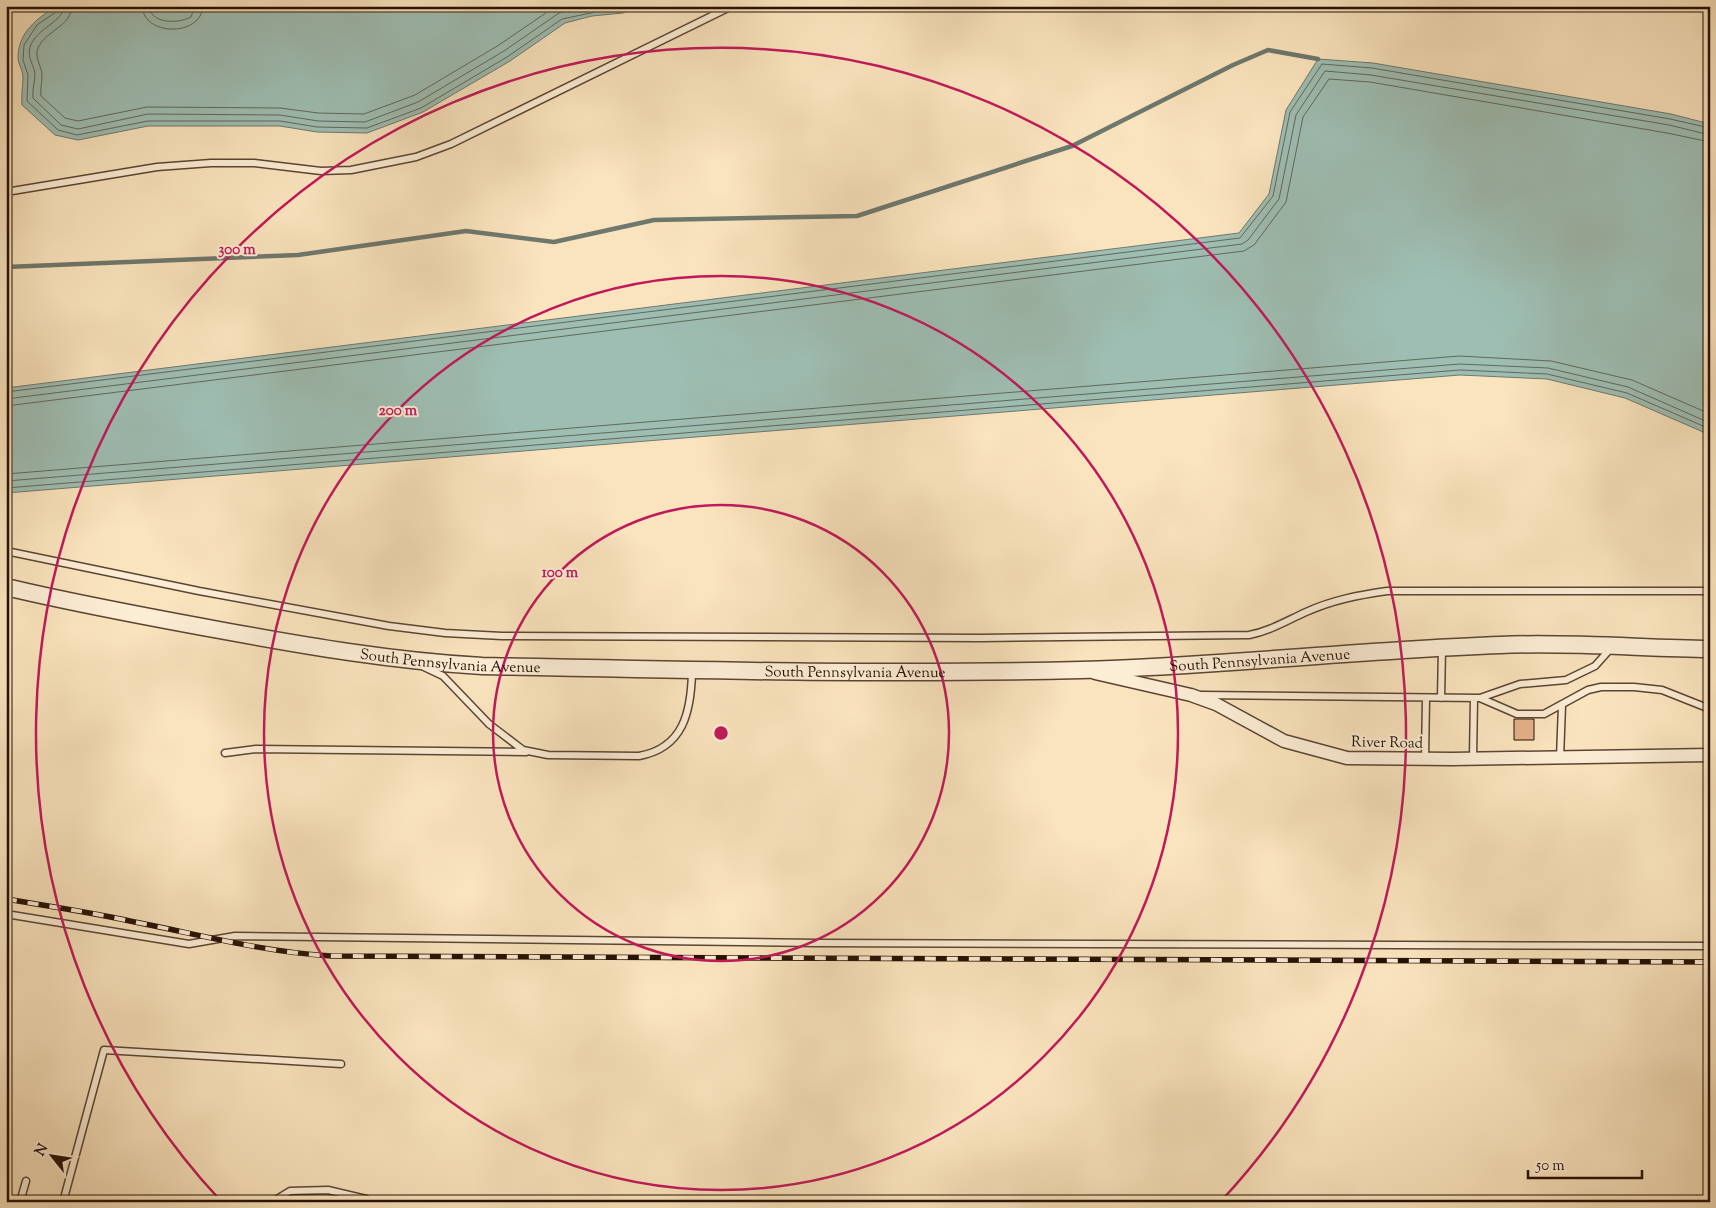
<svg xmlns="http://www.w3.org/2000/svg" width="1716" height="1208" font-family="'Sorts Mill Goudy',serif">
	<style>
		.water { fill: #9ebeb3; stroke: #6e786d }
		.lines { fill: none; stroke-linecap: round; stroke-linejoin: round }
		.shore { stroke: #62675b; stroke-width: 1 }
		.stream { stroke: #6e786d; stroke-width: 4.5 }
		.building { fill: #e3b188; stroke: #261003 }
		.service-casing { stroke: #5b4532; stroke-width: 9 }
		.minor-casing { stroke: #5b4532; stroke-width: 15 }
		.tertiary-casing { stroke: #5b4532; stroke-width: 19 }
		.service { stroke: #fcedd5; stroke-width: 6 }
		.minor { stroke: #fcedd5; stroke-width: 12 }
		.tertiary { stroke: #fcedd5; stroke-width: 16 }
		.rail-casing { stroke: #261003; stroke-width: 5.5 }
		.rail { stroke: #fcedd5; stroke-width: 4; stroke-dasharray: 11; stroke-linecap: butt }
		.ring { fill: none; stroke: #c2185b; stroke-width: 2.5 }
		.labels { text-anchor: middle; stroke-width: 4; stroke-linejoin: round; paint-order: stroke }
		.street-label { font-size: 15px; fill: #261003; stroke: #fcedd5 }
		.centre { fill: #c2185b; stroke: #fcedd5; stroke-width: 2.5 }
		.ring-label { font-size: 15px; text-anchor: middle; font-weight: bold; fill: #c2185b; stroke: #fcedd5; stroke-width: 4; stroke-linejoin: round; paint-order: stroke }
	</style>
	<rect width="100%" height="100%" fill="#fae4be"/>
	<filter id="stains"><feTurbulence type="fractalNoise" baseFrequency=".004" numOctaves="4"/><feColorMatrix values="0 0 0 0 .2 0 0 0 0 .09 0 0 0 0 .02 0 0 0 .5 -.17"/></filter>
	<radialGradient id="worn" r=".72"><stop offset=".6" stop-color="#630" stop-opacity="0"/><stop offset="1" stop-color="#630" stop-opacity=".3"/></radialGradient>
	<path class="water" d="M56 6H150C165 14 189 8 204 6H637L623 13 592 16 565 23 510 61 423 112 367 133 317 132 280 126H148L78 140 55 135 22 105C21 95 23 86 23 77 23 70 18 64 18 58 18 32 37 19 56 6Z
		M1318 59 1373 63 1671 114 1710 124V435L1625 398 1547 379 1460 375 6 493V388L1239 233 1269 194 1286 110Z"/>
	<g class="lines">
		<path class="shore" d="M58 6 56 12 37 25 24 45 23 60 28 75 27 101 58 130 77 135 148 121H280L317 127 367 128 421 108 507 57 562 19 625 6
			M64 6C64 22 36 28 30 47 27 58 34 65 35 74 35 82 32 90 33 98L61 125 78 129 148 114 280 115 318 121 365 122 418 102 504 51 559 13 586 6
			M72 6C71 27 46 30 38 48 34 58 42 66 42 76 42 83 40 89 41 96L65 118 78 121 147 107 280 108 318 113 364 114 415 95 499 45 556 6
			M142 6C143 37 202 37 203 6
			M149 6C150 24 178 24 191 17L195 6
			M6 392 1240 238 1273 196 1290 112 1322 64 1372 68 1670 119 1710 128
			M6 399 1242 244 1248 240 1279 199 1296 115 1325 71 1371 75 1669 125 1710 135
			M6 406 1244 251 1254 245 1286 202 1303 117 1329 79 1370 82 1667 133 1710 142
			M6 474 1459 356 1551 361 1632 380 1710 414
			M6 481 1460 364 1548 368 1628 387 1710 423
			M6 488 1460 370 1547 374 1627 393 1710 429"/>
		<path class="stream" d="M6 267 298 255 466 231 554 242 654 220 857 216 1072 146 1233 65 1268 50 1318 59"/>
	</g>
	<path class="building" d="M1514 719H1534V740H1514Z"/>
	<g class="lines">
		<g class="service-casing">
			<path id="service" d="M6 192 157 167 211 163H254L321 171 351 170 416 157 451 144 732 6
				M6 551 199 591 389 626 445 633 502 636 981 638 1249 635C1270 631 1286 621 1306 612 1332 600 1359 595 1387 591H1710
				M424 667 443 676 489 724 523 750 548 755 639 756C684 748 691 711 692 672
				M1202 695 1480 698 1517 714H1544L1588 690 1601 687H1634L1662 690 1710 709
				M1441 698 1442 649
				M1480 698 1520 684 1566 680 1595 666 1612 647
				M225 753 256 749 526 752
				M1473 758 1474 698
				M1560 758 1562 705
				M1425 759 1426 698
				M6 914 189 944 235 936 817 943 1710 946
				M20 1202 26 1181
				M63 1202 104 1050 341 1064
				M272 1202 290 1191 328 1190 366 1199 369 1202"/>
		</g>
		<g class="minor-casing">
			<path id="minor" d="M1095 673 1191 695 1216 704 1284 741 1347 758 1452 759 1710 755"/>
		</g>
		<g class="tertiary-casing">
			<g id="tertiary">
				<path id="s1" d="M6 587C77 604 148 617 219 630 306 646 393 661 482 666 682 670 882 675 1081 670 1221 666 1360 650 1500 645 1570 642 1640 648 1710 649"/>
			</g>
		</g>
		<use href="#service" class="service"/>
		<use href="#minor" class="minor"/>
		<use href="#tertiary" class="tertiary"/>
		<g class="rail-casing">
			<path id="rail" d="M6 899C47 906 89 912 130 921 197 934 262 952 331 956L1710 962"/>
		</g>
		<use href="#rail" class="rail"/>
	</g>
	<g class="ring">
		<circle cx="721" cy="733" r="228"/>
		<circle cx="721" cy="733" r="457"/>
		<path d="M220 1200A685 685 0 1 1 1222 1200"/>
	</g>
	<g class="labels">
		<g class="street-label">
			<text dy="5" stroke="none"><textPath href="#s1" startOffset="451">South Pennsylvania Avenue</textPath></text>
			<text dy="5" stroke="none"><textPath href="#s1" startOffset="1261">South Pennsylvania Avenue</textPath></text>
			<text dy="5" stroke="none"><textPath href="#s1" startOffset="856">South Pennsylvania Avenue</textPath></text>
			<text transform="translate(1387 742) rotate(1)" y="5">River Road</text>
		</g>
	</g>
	<circle cx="721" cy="733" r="8" class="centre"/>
	<g class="ring-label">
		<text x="237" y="254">300 m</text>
		<text x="398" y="415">200 m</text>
		<text x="560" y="577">100 m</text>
	</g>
	<rect width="1716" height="1208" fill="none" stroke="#fae4be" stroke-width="25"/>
	<rect x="8" y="8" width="1701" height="1193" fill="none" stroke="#261003" stroke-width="2.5"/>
	<rect x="12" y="12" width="1691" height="1183" fill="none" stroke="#261003"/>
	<g transform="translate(52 1156) rotate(300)" stroke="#fcedd5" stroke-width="4" paint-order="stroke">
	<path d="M0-4L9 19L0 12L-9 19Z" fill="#261003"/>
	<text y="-8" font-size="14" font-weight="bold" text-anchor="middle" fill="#261003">N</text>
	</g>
	<path d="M1528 1170v8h114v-8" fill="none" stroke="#261003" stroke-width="2.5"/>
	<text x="1536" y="1170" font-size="15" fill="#261003" stroke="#fcedd5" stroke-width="4" paint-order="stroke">50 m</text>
	<rect width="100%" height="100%" filter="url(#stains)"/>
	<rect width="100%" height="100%" fill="url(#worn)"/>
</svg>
